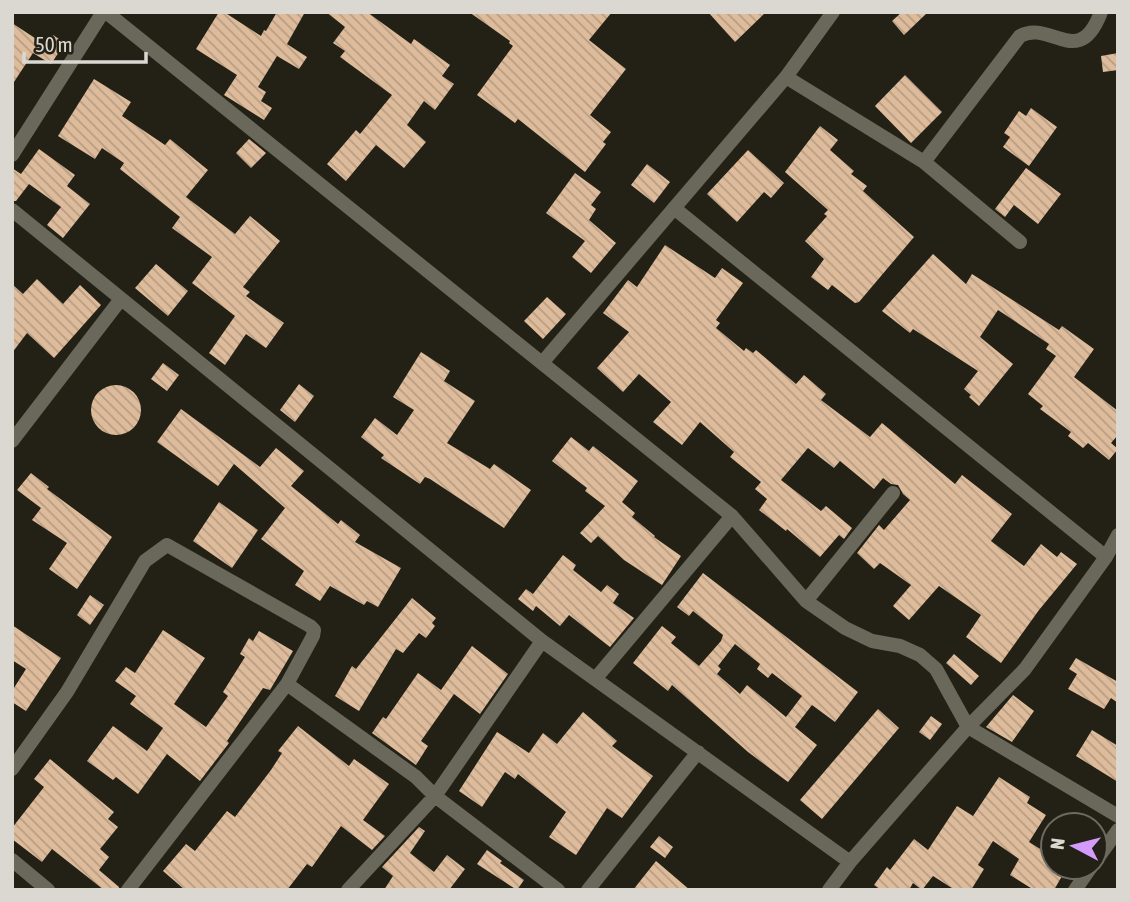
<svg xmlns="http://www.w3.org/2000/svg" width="1130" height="902" font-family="'Asap Condensed',sans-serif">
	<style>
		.building { fill: url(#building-back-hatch); fill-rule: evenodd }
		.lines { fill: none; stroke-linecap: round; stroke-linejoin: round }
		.street { stroke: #6a675b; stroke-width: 14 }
	</style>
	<defs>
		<pattern id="building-back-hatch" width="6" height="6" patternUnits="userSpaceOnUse" patternTransform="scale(1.75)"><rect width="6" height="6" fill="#debc9b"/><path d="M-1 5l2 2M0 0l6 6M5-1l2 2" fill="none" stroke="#b79d84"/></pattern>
	</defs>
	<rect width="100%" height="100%" fill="#232116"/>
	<path class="building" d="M219 12H224L261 36 264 30 266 31 277 12H305L287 44 307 57 299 69 277 56 258 87 266 92 261 101 272 108 264 120 224 95 237 75 196 49Z
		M326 12H367L411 44 414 39 450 65 442 76 454 84 435 110 424 101 407 125 426 142 404 168 376 145 346 181 327 164 356 130 360 134 392 95 340 57 345 51 333 43 345 27Z
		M469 12H612L589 40 626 69 590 115 611 132 603 142 606 144 585 172 518 119 515 123 477 95 513 46 509 43 510 41Z
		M708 12H766L735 42Z
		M902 12H928L904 35 892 21Z
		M12 23 47 46 53 35 65 43 51 64 33 53 12 85Z
		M1118 53V70L1103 72 1101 56Z
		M905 75 942 112 911 143 875 106Z
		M94 79 131 102 122 116 165 145 170 139 208 170 186 197 235 234 250 216 280 241 243 287 250 292 246 296 284 323 266 348 246 334 225 365 209 353 235 316 192 283 212 257 172 228 180 217 120 169 124 163 102 148 95 159 58 136Z
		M1031 108 1057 127 1029 166 1003 147 1010 137 1004 133 1019 111 1026 116Z
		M820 126 838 140 830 150 854 171 851 174 867 186 863 191 914 237 859 302 855 303 832 285 828 290 811 277 824 259 805 241 827 216 824 214 828 210 785 172Z
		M249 139 266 153 251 168 236 153Z
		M39 149 75 175 67 186 90 204 63 238 47 225 61 207 29 184 16 201H12V168L21 174Z
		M748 150 784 183 771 198 764 192 737 222 707 194Z
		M647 164 670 182 654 203 631 185Z
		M1026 168 1061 194 1038 224 1014 205 1005 217 995 209Z
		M575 173 601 192 591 205 596 209 589 220 616 243 591 273 572 257 585 241 546 213Z
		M665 245 715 278 722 268 743 283 716 320 720 323 716 328 744 351 746 348 753 353 756 350 796 384 804 375 826 394 821 400 870 437 882 423 955 484 962 475 1012 514 991 541 1024 566 1041 544 1057 557 1061 552 1077 564 1039 610 1001 663 966 637 981 615 939 586 909 620 893 606 911 585 880 563 874 569 857 553 879 525 884 530 910 500 903 494 898 485 891 484 883 478 874 489 840 461 834 468 808 448 781 480 821 511 826 506 852 528 844 539 839 535 820 557 787 529 786 531 759 510 767 499 755 489 761 482 730 457 734 452 700 422 682 445 653 422 671 402 639 374 623 392 597 368 629 332 603 313 628 280 637 287Z
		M933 254 966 284 972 274 1059 330 1062 326 1094 349 1074 377 1118 411V435L1111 443 1118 449 1109 460 1088 443 1083 448 1068 436 1071 432 1040 409 1043 406 1028 394 1056 356 1046 349 1049 344 998 310 980 337 1013 364 979 406 969 397 971 395 964 389 978 371 913 329 910 333 882 311Z
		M156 264 188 291 168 316 135 288Z
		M37 279 63 304 80 285 101 305 54 358 27 333 12 353V284L23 294Z
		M547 297 566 314 543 339 524 321Z
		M421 352 450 371 444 381 475 401 447 443 490 469 494 464 531 490 504 528 430 479 425 477 420 484 381 458 384 455 361 437 375 418 397 435 414 410 393 397Z
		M163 363 179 375 167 391 151 379Z
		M299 384 314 396 295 422 280 410Z
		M91 410a25 25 0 1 1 50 0a25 25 0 1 1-50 0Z
		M181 409 260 467 276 448 304 471 291 486 338 524 341 520 360 535 355 542 401 568 378 607 367 601 364 605 330 586 320 601 295 585 304 571 261 539 285 508 234 464 218 486 157 442Z
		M571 437 589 451 593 446 638 481 622 502 635 513 632 517 655 536 654 537 681 556 662 585 624 560 598 536 591 543 580 533 605 506 585 491 587 488 552 461Z
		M31 473 49 487 47 489 112 537 77 589 49 569 67 543 32 520 41 508 17 490Z
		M219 502 258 530 232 568 193 541Z
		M563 555 576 565 573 570 601 592 607 585 619 594 613 603 634 618 610 647 569 615 560 626 536 606 533 611 518 599 526 589 533 594Z
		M703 573 858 692 835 722 812 705 795 727 817 745 788 782 748 752 672 685 668 691 633 663 662 626 676 637 671 643 699 666 721 641 723 635 693 611 689 616 677 607ZM735 644 760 664 757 669 768 678 772 673 802 696 786 717 747 685 740 694 717 674 721 669 718 666Z
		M90 595 104 605 90 625 77 615Z
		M412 598 436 618 432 623 435 626 426 638 419 633 403 653 396 649 359 711 335 696 352 666 356 669Z
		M12 625 61 658 26 711 12 702V691L26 669 12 660Z
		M163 630 205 658 174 704 206 727 228 696 223 692 245 657 240 654 249 638 253 641 259 631 293 651 270 690 263 688 227 741 229 743 200 781 167 754 138 794 116 777 113 780 87 761 113 726 147 751 163 728 130 704 136 696 115 681 126 667 135 673Z
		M472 646 508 674 480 714 454 694 421 741 428 746 416 765 372 733 383 717 386 719 418 673 441 690Z
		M954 654 979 676 971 685 946 663Z
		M1076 658 1118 682V703L1111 698 1104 709 1068 689 1077 674 1069 669Z
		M1013 695 1034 711 1012 742 986 727Z
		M878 709 899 728 822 819 800 800Z
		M583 712 617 741 612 746 653 776 622 818 607 808 576 855 549 837 566 812 518 774 515 779 505 772 482 807 459 791 497 732 529 753 543 733 557 744Z
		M931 716 942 724 930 740 919 732Z
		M298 726 349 766 354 759 389 784 363 820 385 836 372 850 341 826 312 867 307 864 287 890H185L163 871 186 844 195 851 227 811 235 817 271 770 282 753 278 751Z
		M1092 730 1118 746V782L1076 756Z
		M50 759 114 812 108 819 118 827 100 849 109 857 99 870 119 887V890H104L52 849 42 862 12 839V828L44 787 34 779Z
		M999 777 1030 797 1027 803 1046 815 1029 842 1053 857V867H1061L1058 873 1062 876 1054 890H1034L1010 875 1019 859 993 841 978 865 984 869 971 890H955L933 876 922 890 913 883 909 890H881L874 885 887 867 890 870 914 839 928 850 957 806 973 816Z
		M419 827 425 831 410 853 434 872 447 855 465 869 449 890H384L393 876 382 867Z
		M659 836 673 847 665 858 650 847Z
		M487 850 502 861 500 863 524 880 517 890 477 864Z
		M656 861 690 890H633Z"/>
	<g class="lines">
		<path class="street" d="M106 12 732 516 806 601 845 628 872 641 900 646 920 655 936 669 968 727 1118 816
			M786 77 924 162 1020 242
			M12 155 103 12
			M924 162 1020 36C1050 19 1079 71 1101 12
			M674 208 1106 557
			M12 210 542 641 850 862
			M542 363 786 77 833 12
			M12 441 121 299
			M806 601 893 493
			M596 678 732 516
			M287 684 416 777 435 796 558 890
			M12 769 67 692 145 561 167 545 310 626 314 630 313 636 287 684 128 890
			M12 860 48 890
			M1095 862 1118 830
			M348 890 435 796 542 641
			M588 890 698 752
			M829 890 850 862 968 727 1025 669 1106 557 1118 535
			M1075 890 1091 867"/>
	</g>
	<rect width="1130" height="902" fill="none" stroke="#dad8d1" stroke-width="28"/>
	<g transform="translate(1074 846) rotate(277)"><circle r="33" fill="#232116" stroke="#6c6a61" stroke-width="2"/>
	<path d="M0-5L12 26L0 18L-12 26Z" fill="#d39cfc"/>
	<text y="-10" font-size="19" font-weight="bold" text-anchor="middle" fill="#dad8d1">N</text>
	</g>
	<path d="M24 52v10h122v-10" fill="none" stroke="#dad8d1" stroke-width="3.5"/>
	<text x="35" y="52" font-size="21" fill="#dad8d1" stroke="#232116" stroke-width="5" paint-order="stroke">50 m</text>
</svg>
